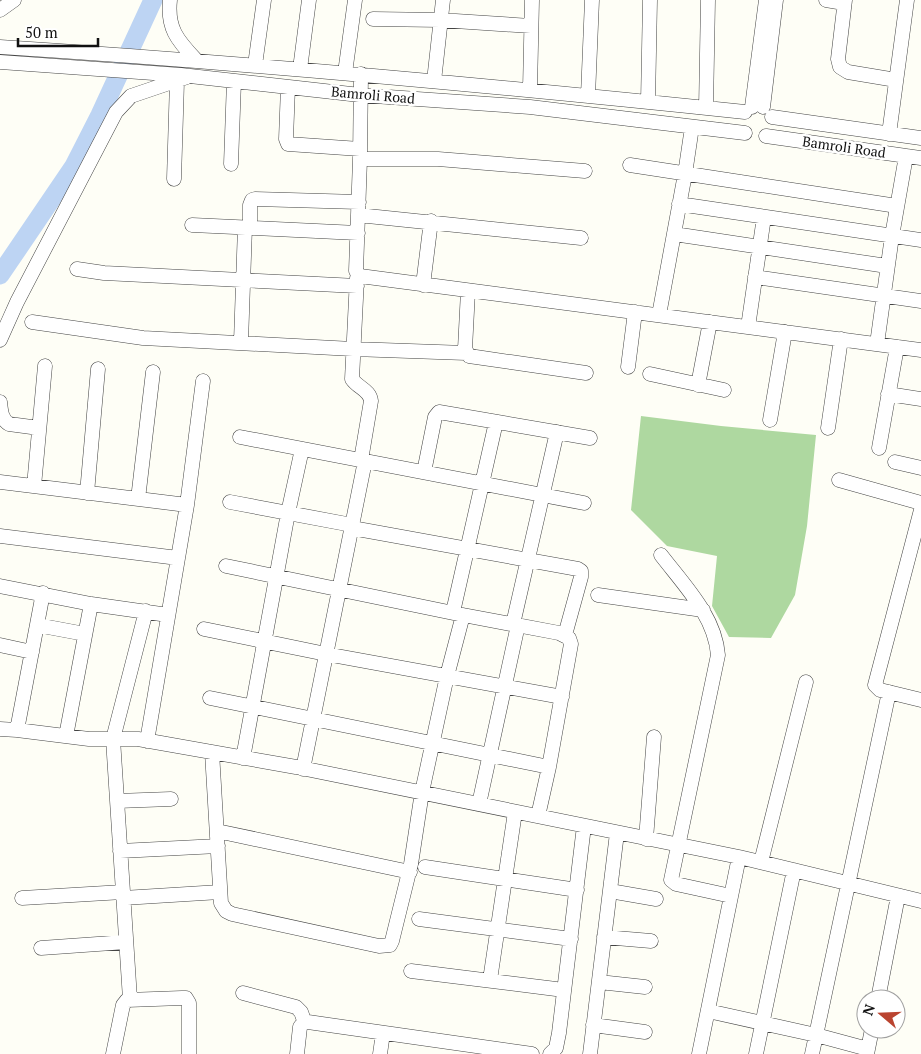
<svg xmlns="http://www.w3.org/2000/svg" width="921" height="1054" font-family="'PT Serif',serif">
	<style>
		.forest { fill: #aed8a0 }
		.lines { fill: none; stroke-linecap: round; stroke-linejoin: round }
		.river { stroke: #bdd4f3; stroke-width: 19 }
		.minor-casing { stroke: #444; stroke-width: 15 }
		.minor { stroke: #fff; stroke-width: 14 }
		.labels { text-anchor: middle; stroke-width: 5; stroke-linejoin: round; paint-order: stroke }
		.street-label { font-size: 14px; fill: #111; stroke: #fff }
	</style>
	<rect width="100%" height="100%" fill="#fefef6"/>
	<path class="forest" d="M641 416 721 426 816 435 807 526 795 595 771 638 729 637 712 606 717 556 667 546 631 510Z"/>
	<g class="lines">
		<path class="river" d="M0 275 74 166 100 115 153 0"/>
		<g class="minor-casing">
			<path id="minor" d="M170 0C167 28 177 40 196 60
				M826 0 844 3
				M845 0 838 59 840 67 848 72 896 80
				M0 10 14 0
				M373 19 440 20 531 26
				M0 47C249 63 497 86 745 112
				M0 62 181 75 360 95 530 107 745 133
				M255 65 264 0
				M300 69 309 0
				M345 73 355 0
				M361 74 360 159 356 271 360 276 921 350
				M434 81 443 0
				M288 87 286 139 288 144 360 149
				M530 89 532 0
				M588 96 592 0
				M648 102 650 0
				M752 107 766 0
				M763 107 776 0
				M706 108 708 0
				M772 117 921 138
				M889 134 907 0
				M766 136 921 158
				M360 159H438L585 171
				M231 164 234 81
				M630 165 897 206
				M174 179 177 81
				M679 204 921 240
				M358 215 581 238
				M192 225 358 233
				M250 228V205L252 200 255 199 359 202
				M674 234 887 266
				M77 269 104 273 357 286
				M755 277 921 301
				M357 278 352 379C358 388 370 390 371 401L361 460
				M423 285 431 221
				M468 291 465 349 469 356 586 373
				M659 315 685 174 692 127
				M32 322 143 338 353 349 466 353
				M748 327 764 217
				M0 340 17 302 116 112 131 96 187 77
				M241 342 245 227
				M877 344 892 236 906 156
				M628 367 635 312
				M650 374 724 390
				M698 385 710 322
				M888 394 921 399
				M0 402C1 410 1 419 9 424L39 428
				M770 420 785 332
				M828 428 841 339
				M240 437 584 503
				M879 448 897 347
				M895 462 921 468
				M424 472 435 417 439 412 590 438
				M839 480 921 503
				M0 482 187 505
				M34 486 45 366
				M87 493 98 369
				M138 499 153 372
				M230 502 352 525
				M921 510 875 685 880 690 921 700
				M352 528 578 569 581 571V577L565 635
				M0 536 178 558
				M661 555C684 585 715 616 718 655L671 880 676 884 731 896
				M226 566 463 615 559 633 569 638 571 644 549 767 538 816
				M0 586 91 604 168 615
				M598 595 703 610
				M453 612 496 422
				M513 624 557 432
				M37 625 85 634
				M204 629 326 654 562 697
				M0 645 32 652
				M210 698 549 767
				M0 729 17 730 89 739H138L296 767 739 857 921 901
				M17 730 43 593
				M66 736 91 604
				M147 741 187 505 203 381
				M212 752 221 903 226 911 232 914 379 946 390 945 392 941 411 864 422 792 447 676 463 615
				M243 758 288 513 302 449
				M303 769 365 461
				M117 801 171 799
				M479 804 518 625
				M217 831 410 872
				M646 839 654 737
				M120 851 218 846
				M761 862 806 682
				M425 867 577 890
				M610 891 656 899
				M22 898 123 892
				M123 898 220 892
				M419 919 571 939
				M604 937 651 941
				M41 948 126 942
				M411 971 556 989
				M490 980 515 812
				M599 982 645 987
				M243 993 296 1007 301 1012 305 1023
				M130 999 113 739 146 611
				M878 999 898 896
				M708 1011 816 1035 868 1049
				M593 1025 645 1032
				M113 1054 123 1005 127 1000 182 998H186L189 1003V1054
				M297 1054 300 1027 303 1023 308 1022 532 1054
				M380 1054 383 1033
				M550 1054 556 1048 559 1033 584 826
				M590 1054 617 833
				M699 1054 739 857
				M756 1054 794 870
				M812 1054 889 692
				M867 1054 872 1029"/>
		</g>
		<use href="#minor" class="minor"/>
	</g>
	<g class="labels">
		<g class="street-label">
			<text transform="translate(373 95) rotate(5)" y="5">Bamroli Road</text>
			<text transform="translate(844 147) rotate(8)" y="5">Bamroli Road</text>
		</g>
	</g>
	<g transform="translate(881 1014) rotate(289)"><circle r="24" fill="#ffffff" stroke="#a0a0a0"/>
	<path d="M0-4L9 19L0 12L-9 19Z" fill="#ba4430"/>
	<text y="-8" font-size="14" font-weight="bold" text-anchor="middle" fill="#111111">N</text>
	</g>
	<path d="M18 38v8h80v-8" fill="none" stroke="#111111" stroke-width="2.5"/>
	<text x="25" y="38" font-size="15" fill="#111111" stroke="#ffffff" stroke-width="4" paint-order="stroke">50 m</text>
</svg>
